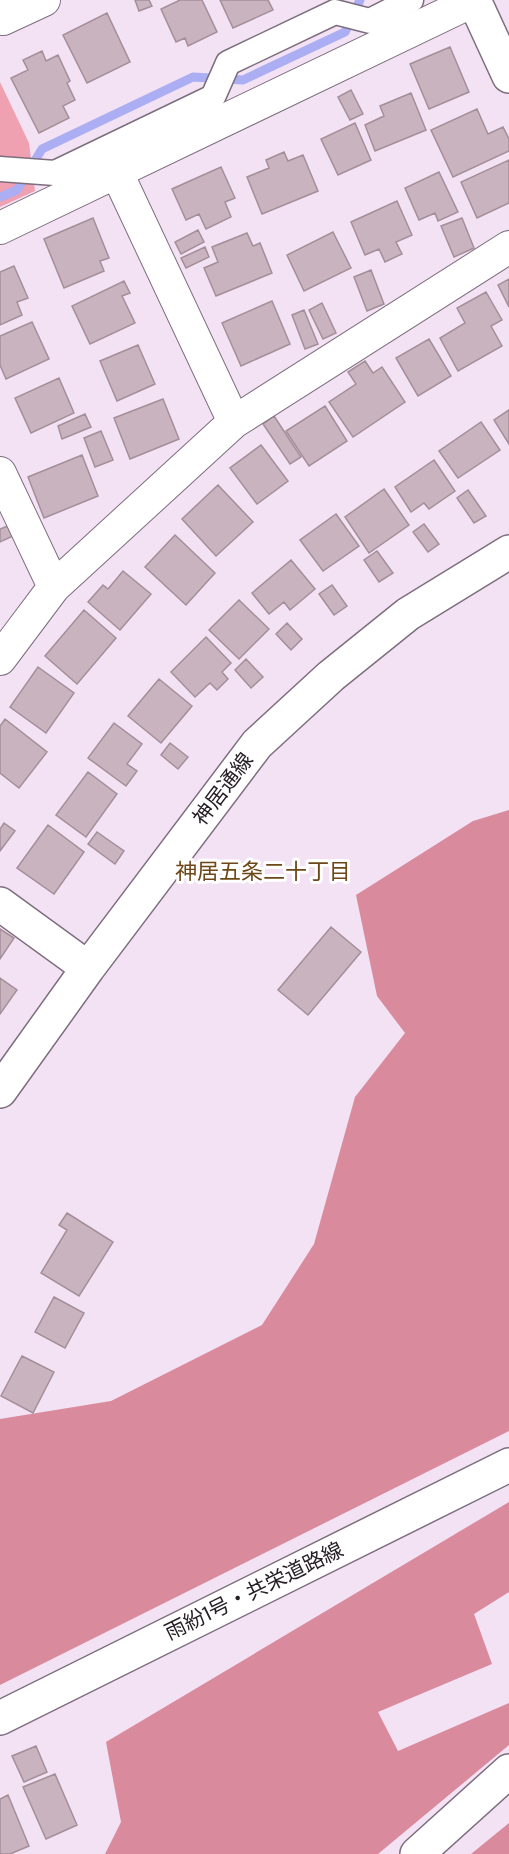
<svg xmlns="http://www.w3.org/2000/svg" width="509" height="1854" font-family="'DM Sans','Noto Sans JP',sans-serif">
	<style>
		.green { fill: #efa0b1 }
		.forest { fill: #d98a9c }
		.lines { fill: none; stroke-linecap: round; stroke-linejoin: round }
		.stream { stroke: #abaef2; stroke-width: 9 }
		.building { fill: #c9b3bf; stroke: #a38e99; stroke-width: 1.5 }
		.pedestrian-casing { stroke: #7d6e7e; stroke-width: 27 }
		.minor-casing { stroke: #7d6e7e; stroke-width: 34 }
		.tertiary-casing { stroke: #7d6e7e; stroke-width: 36 }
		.pedestrian { stroke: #fff; stroke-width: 24 }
		.minor { stroke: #fff; stroke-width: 32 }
		.tertiary { stroke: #fff; stroke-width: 33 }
		.labels { text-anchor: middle; stroke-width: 6; stroke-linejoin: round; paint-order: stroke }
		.street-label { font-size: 21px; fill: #251f25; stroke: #fff }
		.neighbourhood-label { font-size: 22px; fill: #6e4719; stroke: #fff }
	</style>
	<rect width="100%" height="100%" fill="#f3e2f4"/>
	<path class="green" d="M0 82 29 143 35 191 0 207Z"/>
	<path class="forest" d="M509 810V1431L0 1685V1419L111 1401 262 1325 314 1244 355 1097 405 1033 377 996 356 895 473 821Z
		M509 1502V1592L474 1614 492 1664 378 1712 398 1751 509 1703V1745L378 1854H105L121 1822 106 1742Z
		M509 1823V1854H471Z"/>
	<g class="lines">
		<path class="stream" d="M0 197 17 190 42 149 193 77 243 80 345 32 360 0"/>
	</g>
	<path class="building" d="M135 0H149L152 6 139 11Z
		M180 0H202L217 32 188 46 185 38 176 42 161 9Z
		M220 0H268L273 10 233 28Z
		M107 13 130 62 87 83 63 35Z
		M450 47 469 92 429 109 410 64Z
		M42 51 46 61 58 55 70 81 67 83 75 100 63 106 69 118 39 133 11 78 28 70 23 60Z
		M351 90 363 114 350 120 338 97Z
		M411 93 426 130 375 151 365 125 384 116 380 106Z
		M477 109 488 134 503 127 509 139V151L453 177 431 130Z
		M355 123 371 160 338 175 321 139Z
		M284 152 288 161 303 155 318 191 262 214 247 177 269 168 266 160Z
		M509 160V203L477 218 461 182Z
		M221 167 235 198 225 202 231 217 206 229 199 214 186 220 172 189Z
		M439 172 458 212 438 221 435 213 419 220 405 188Z
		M397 201 412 235 396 242 402 254 385 262 379 249 365 255 351 222Z
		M93 218 109 258 100 261 104 271 64 288 44 239Z
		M462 218 474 248 454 257 441 226Z
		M198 230 204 242 181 254 175 242Z
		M333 232 351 268 304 291 287 255Z
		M247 233 253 246 260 243 272 273 216 296 204 268 218 262 212 247Z
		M205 247 209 257 186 268 181 258Z
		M14 266 28 298 17 302 22 315 0 325V272Z
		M371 270 384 304 367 311 354 277Z
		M509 279V307L498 285Z
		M124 281 130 293 122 296 135 323 90 344 72 306Z
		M486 292 502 320 491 326 502 346 458 371 440 338 465 323 457 308Z
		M272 301 290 344 241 366 222 323Z
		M322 303 336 333 323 339 309 310Z
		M304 310 318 344 305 349 292 315Z
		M32 322 49 359 6 379 0 365V336Z
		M429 339 451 376 418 396 396 358Z
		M138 345 155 384 117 401 100 361Z
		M365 361 373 373 382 367 405 402 353 437 329 402 356 384 348 372Z
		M59 378 74 413 31 433 15 398Z
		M163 399 179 439 130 459 114 418Z
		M325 406 347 441 309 466 286 431Z
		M509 410V444L494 420Z
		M85 414 91 427 62 439 58 426Z
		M274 416 301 457 290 464 263 424Z
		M481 422 500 450 458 478 439 451Z
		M101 431 113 460 95 467 84 438Z
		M261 445 288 481 257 504 230 468Z
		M82 455 98 496 44 518 28 477Z
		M434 460 455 491 429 509 424 503 411 512 395 487Z
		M218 485 253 522 216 556 182 519Z
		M384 489 409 525 369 553 345 517Z
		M468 490 486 516 474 523 457 498Z
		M336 514 359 546 323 571 300 540Z
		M424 524 439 544 428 552 413 532Z
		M8 526 13 536 0 542V529Z
		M175 535 215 573 186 605 145 567Z
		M377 551 393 573 379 582 364 560Z
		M291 560 315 589 290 610 284 602 269 614 252 593Z
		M123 571 151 594 120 630 88 602 103 585 108 589Z
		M332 585 347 606 334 615 319 594Z
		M239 600 269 629 239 659 209 630Z
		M84 610 116 638 77 684 45 656Z
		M287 623 302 639 291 650 276 634Z
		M206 637 231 663 222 672 228 679 217 690 210 683 195 697 171 672Z
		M246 659 263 677 251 688 235 670Z
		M38 667 74 693 46 733 10 707Z
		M159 679 192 706 161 743 128 716Z
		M5 719 47 752 19 788 0 773V726Z
		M114 723 142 744 127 764 137 771 126 786 88 758Z
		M170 743 188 757 178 769 161 755Z
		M88 772 117 794 86 837 56 815Z
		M4 823 15 831 0 851V829Z
		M48 825 84 852 54 894 17 868Z
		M97 832 124 851 115 864 88 844Z
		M331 927 361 952 308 1015 278 990Z
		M0 929 14 938 0 959Z
		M0 978 17 990 0 1014Z
		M67 1213 113 1242 79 1296 41 1273 67 1230 59 1225Z
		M54 1297 84 1313 65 1348 35 1332Z
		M22 1356 54 1372 33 1413 1 1396Z
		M36 1746 47 1772 24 1782 12 1756Z
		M55 1774 77 1825 46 1839 23 1787Z
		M8 1795 29 1846 10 1854H0V1799Z"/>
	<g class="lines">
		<g class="pedestrian-casing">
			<path id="pedestrian" d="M0 169 55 173 213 97 228 63 335 12 370 21 411 0"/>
		</g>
		<g class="minor-casing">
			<path id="minor" d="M0 14 3 19 44 0
				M117 173 234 422
				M0 228 475 0
				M0 473 54 587
				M0 659 54 587 234 422 509 247"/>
		</g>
		<g class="tertiary-casing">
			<path id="tertiary" d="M474 0 509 76
				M0 904 88 968
				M0 1091 88 968 257 744 331 676 408 614 509 552
				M0 1718 509 1465
				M417 1854 509 1771"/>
		</g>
		<use href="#pedestrian" class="pedestrian"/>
		<use href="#minor" class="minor"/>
		<use href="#tertiary" class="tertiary"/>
	</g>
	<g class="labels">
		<g class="street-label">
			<text transform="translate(223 789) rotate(-53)" y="7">神居通線</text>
			<text transform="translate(254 1591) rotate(-26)" y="7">雨紛1号・共栄道路線</text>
		</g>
		<g class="neighbourhood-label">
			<text x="263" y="879">神居五条二十丁目</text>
		</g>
	</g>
</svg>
